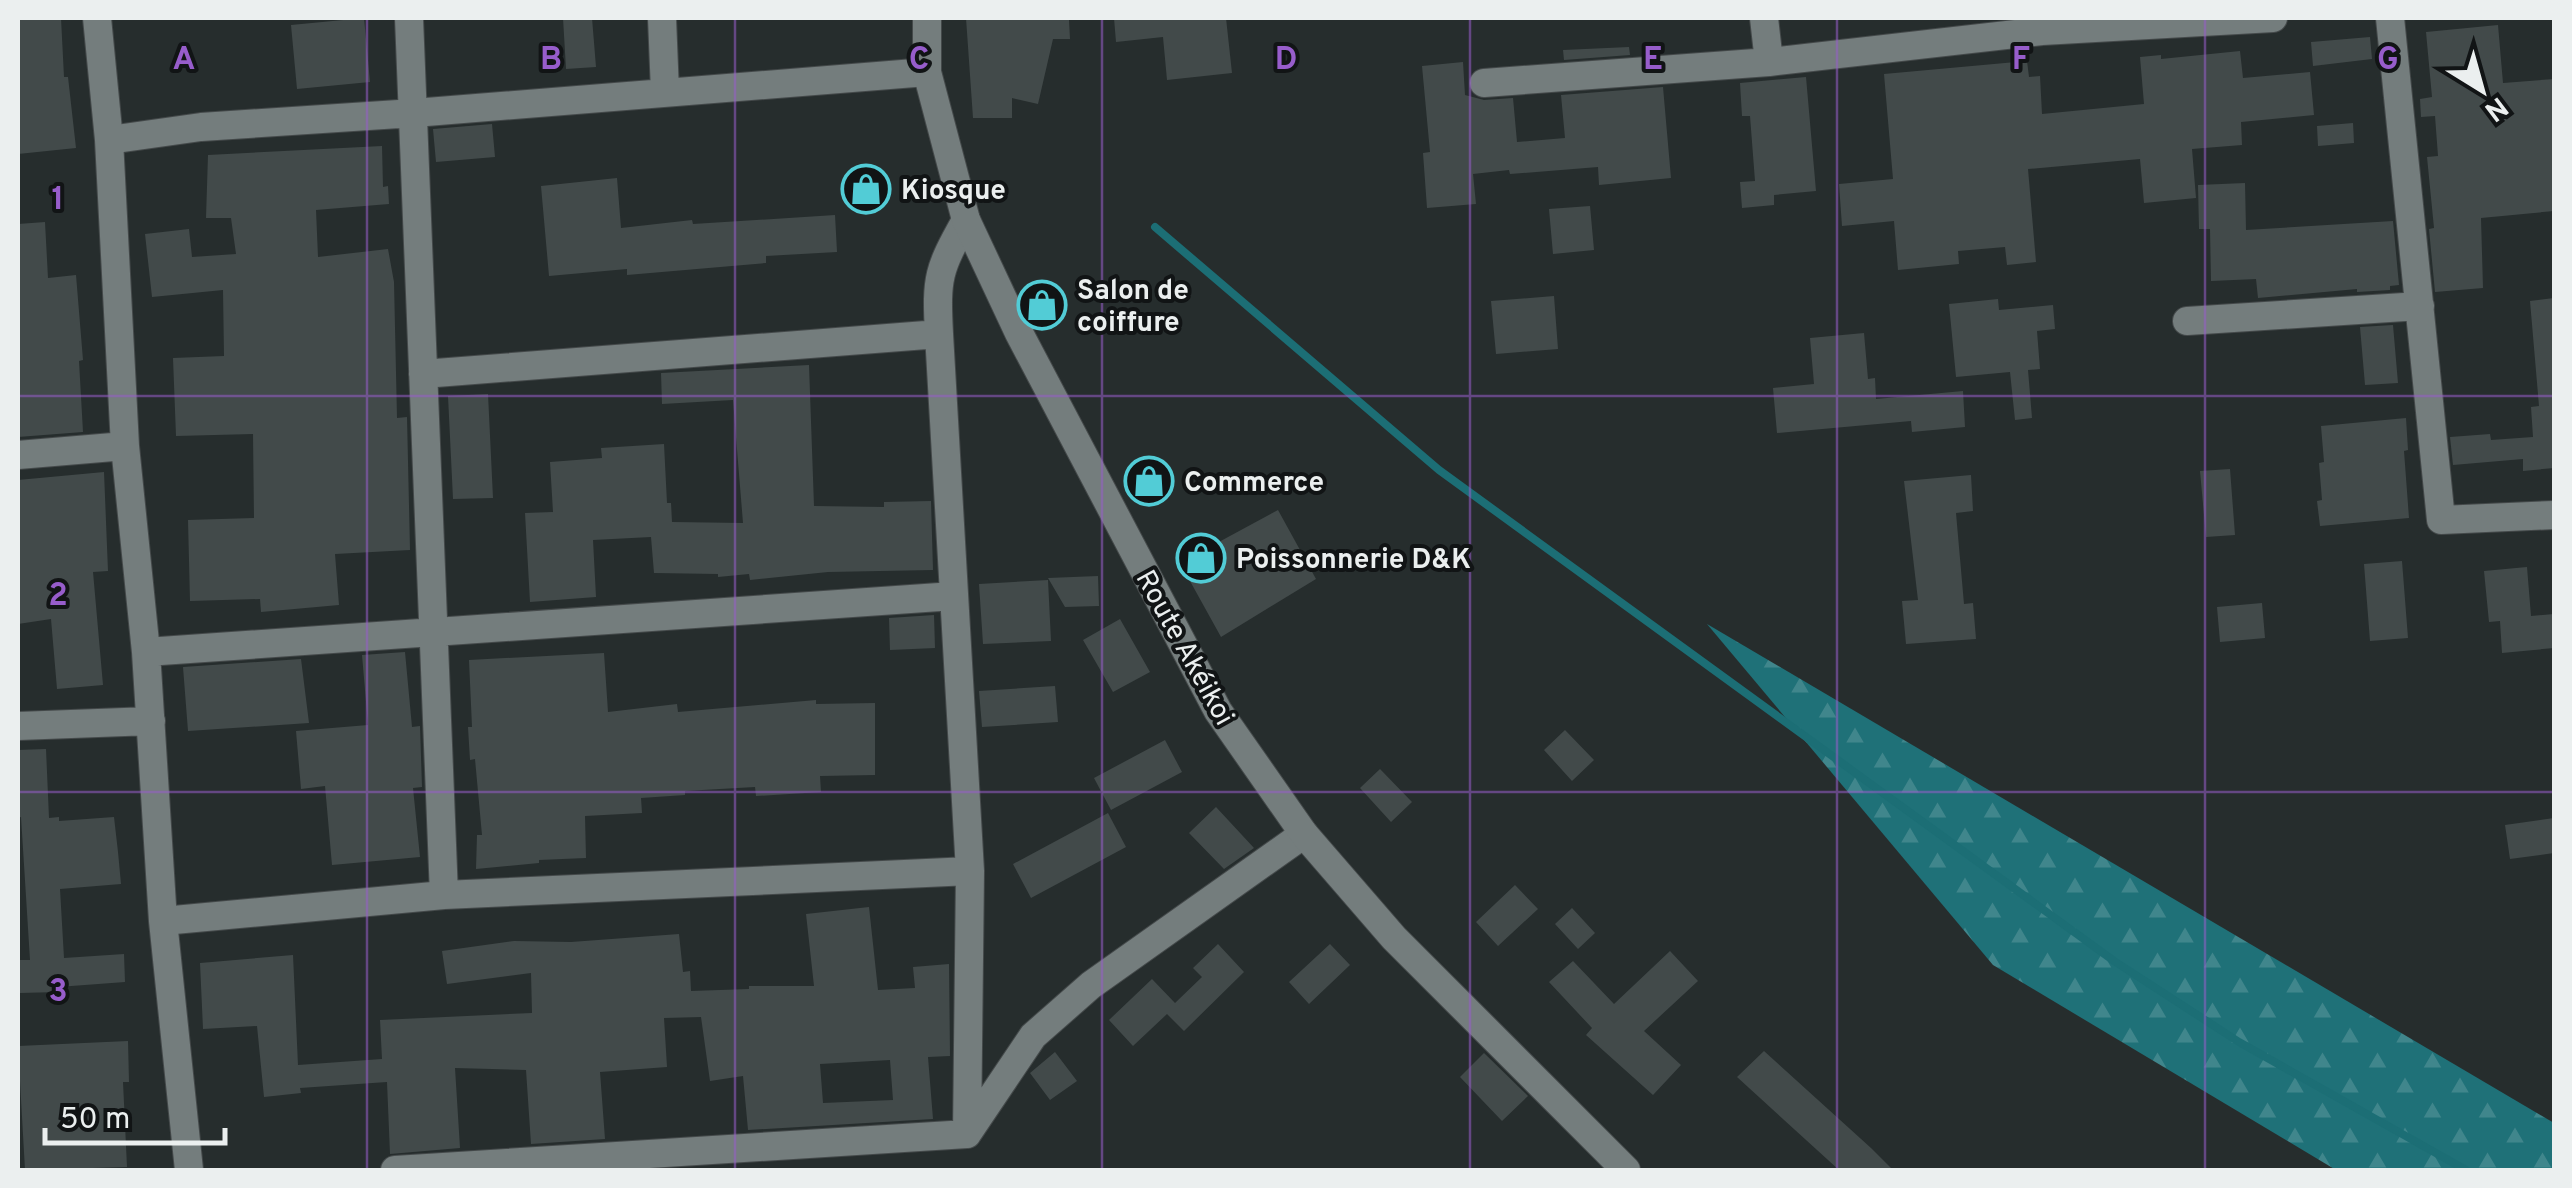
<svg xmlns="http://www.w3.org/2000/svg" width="2572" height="1188" font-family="Overpass,sans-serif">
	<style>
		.forest { fill: url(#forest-firs) }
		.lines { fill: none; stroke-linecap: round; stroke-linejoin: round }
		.stream { stroke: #1c6e75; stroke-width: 8 }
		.building { fill: #424a4a; fill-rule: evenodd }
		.minor-casing { stroke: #44494a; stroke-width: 30 }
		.tertiary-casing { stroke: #44494a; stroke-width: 30 }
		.minor { stroke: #747d7d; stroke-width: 28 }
		.tertiary { stroke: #747d7d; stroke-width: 28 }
		.grid { fill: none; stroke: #975dcb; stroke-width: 2.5; stroke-opacity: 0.55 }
		.labels { text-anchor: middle; stroke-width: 8; stroke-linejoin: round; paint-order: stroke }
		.poi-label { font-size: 28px; font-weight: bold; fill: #ebefef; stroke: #111415; text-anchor: start }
		.street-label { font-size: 28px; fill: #ebefef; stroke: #111415 }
		.grid-label { font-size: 32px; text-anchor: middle; font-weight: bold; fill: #975dcb; stroke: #111415; stroke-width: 8; stroke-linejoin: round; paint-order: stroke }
	</style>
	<defs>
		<pattern id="forest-firs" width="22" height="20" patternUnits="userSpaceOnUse" patternTransform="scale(2.5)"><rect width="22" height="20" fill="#1f7178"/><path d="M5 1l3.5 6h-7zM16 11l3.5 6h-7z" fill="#40868c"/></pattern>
	</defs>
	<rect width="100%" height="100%" fill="#262d2d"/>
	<path class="forest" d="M1707 624 2554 1123V1170H2336L1993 965Z"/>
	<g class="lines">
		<path class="stream" d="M1155 227 1439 470 2114 961 2239 1042 2466 1170"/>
	</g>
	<path class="building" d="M18 18H61L64 77H68L76 148 18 154Z
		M364 18 370 82 297 89 291 25Z
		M563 18H592L596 67 566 69Z
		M966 18 1069 20 1070 39H1053L1038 104 1012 98V118H973Z
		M1114 18H1226L1232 73 1167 80 1163 37 1116 42Z
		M2498 25 2503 83 2554 79V211L2481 218 2483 288 2435 292 2429 229 2434 228 2427 157 2438 156 2435 116 2421 117 2420 99 2432 97 2426 32Z
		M2370 37 2372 59 2313 66 2311 42Z
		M1629 47 1630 55 1564 60 1563 50Z
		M2240 51 2243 78 2310 72 2314 115 2241 122 2242 145 2192 149 2196 198 2144 203 2140 159 2028 169 2036 262 2007 265 2005 247 1958 251 1959 264 1898 270 1894 221 1842 226 1839 184 1893 179 1884 74 2027 61 2029 77 2040 76 2042 114 2144 104 2140 57 2161 55V59Z
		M1463 62 1465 95 1484 100 1513 98 1517 142 1565 138 1561 95 1663 87 1671 178 1599 185 1598 167 1510 174 1509 170 1473 174 1476 204 1427 208 1423 153 1430 152 1422 66Z
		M1806 77 1816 191 1774 195V205L1742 208 1740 182 1755 181 1750 116H1742L1740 83Z
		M2353 123 2354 143 2318 146 2317 126Z
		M492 124 495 157 436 162 433 129Z
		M382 146 383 187 388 186 389 204 316 210 318 257 388 249 394 282 397 418 407 417 410 550 335 554 339 605 261 612 260 599 190 601 188 520 254 518 253 434 176 436 173 358 224 356 223 290 152 297 145 234 189 229 192 257 236 254 231 218H206L208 155Z
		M617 178 621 228 692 220 693 224 835 215 837 252 766 256V263L627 275V269L549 276 541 186Z
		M2245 183 2246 230 2393 221 2399 285 2390 286V290L2357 292V289L2258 298 2256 279 2211 281 2210 229H2199L2198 185Z
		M1590 206 1594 250 1553 254 1549 209Z
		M45 222 48 278 76 275 83 360 79 361 83 432 18 437V224Z
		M1554 296 1558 349 1496 354 1491 301Z
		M2554 298V468L2523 471V459L2453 465 2450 437 2490 434 2491 440 2533 437 2531 407 2539 406 2530 301Z
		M1998 299 1999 310 2053 305 2055 329 2037 331 2040 369 2028 370 2032 418 2015 420 2010 372 1956 377 1949 304Z
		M2393 325 2398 383 2365 385 2360 327Z
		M1864 333 1868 379 1875 378 1876 399 1963 391 1965 427 1912 432 1911 421 1777 433 1773 388 1814 384 1810 338Z
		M809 365 814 506 884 507V502L931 501 933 570 828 572 750 580 749 574 718 577V574L654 573 651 537 593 540 596 597 530 602 525 513 553 512 550 462 602 458 601 448 664 444 667 503H671L672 522 743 523 733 400 662 404 661 373Z
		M488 394 493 498 453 499 448 396Z
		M2406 418 2408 450 2404 451 2409 518 2320 526 2317 501 2322 500 2319 463 2324 462 2321 426Z
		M2230 469 2235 535 2206 537 2200 471Z
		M104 472 108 571 93 572 103 685 57 689 51 619 18 624V480Z
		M1971 475 1973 511 1956 513 1964 604 1973 603 1976 639 1906 644 1902 601 1918 600 1904 481Z
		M1278 510 1316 579 1221 637 1180 563Z
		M2402 561 2408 638 2370 641 2364 564Z
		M2527 567 2531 616 2554 614V648L2502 653 2500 621 2489 622 2484 571Z
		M1098 576 1099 606 1065 607 1048 578Z
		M1048 580 1051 641 983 644 979 584Z
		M2262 603 2265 638 2220 642 2217 607Z
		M934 615 935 648 890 650 889 618Z
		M1120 619 1150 672 1113 692 1083 640Z
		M405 652 412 727 420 726 422 787 413 788 420 857 332 865 325 786 301 789 296 731 368 725 362 655Z
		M604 653 608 712 677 704 678 712 816 700V704L875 703V775L820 776 821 792 756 796 755 787 685 791V795L641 798 642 813 585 816 586 858 539 860V863L476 869 477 835H482L475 759 470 760 468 727H472L469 660Z
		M301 659 309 723 188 731 183 667Z
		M1055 686 1058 722 982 727 979 691Z
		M1565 730 1594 760 1572 781 1544 750Z
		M1165 740 1182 772 1111 810 1094 778Z
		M46 749 49 818 59 817V821L114 817 118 852 121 884 60 889 64 958 124 954 125 982 58 987V992L20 993 19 960H30L21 817 18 818V750Z
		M1380 769 1412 802 1391 822 1360 788Z
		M1216 807 1254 848 1224 869 1189 833Z
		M1108 813 1126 847 1031 898 1013 864Z
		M2554 818V853L2510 859 2505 825Z
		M1515 885 1538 909 1498 946 1476 922Z
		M869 907 878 990 915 988 913 967 949 964 950 1056 928 1057 933 1119 748 1130 743 1076 710 1081 701 1017 664 1018 667 1067 600 1072 605 1139 531 1144 526 1070 455 1068 460 1148 390 1154 387 1082 300 1088 301 1093 264 1097 257 1026 203 1029 200 963 293 955 298 1065 382 1059 380 1020 532 1013 531 973 447 984 442 951 514 941 571 942 679 934 683 972 690 971 691 991 749 989V986H814L806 914ZM890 1060 893 1100 823 1103 820 1064Z
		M1572 908 1595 933 1578 949 1555 924Z
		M1218 944 1244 972 1184 1031 1167 1014 1133 1046 1109 1020 1152 979 1175 1003 1202 977 1193 968Z
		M1330 944 1350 965 1309 1004 1289 982Z
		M1670 951 1698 981 1644 1031 1681 1065 1653 1095 1586 1035 1592 1028 1549 982 1573 961 1614 1004Z
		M128 1041 129 1082H123L127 1167 25 1170 18 1046Z
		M1764 1051 1871 1148 1893 1170H1839L1737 1077Z
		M1055 1052 1077 1081 1050 1100 1030 1073Z
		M1484 1053 1528 1096 1502 1121 1460 1077Z"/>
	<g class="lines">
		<g class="minor-casing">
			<path id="minor" d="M97 18 109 140 125 446 146 652 163 921 189 1170
				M409 18 444 895
				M662 18 665 92
				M1764 18 1769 62
				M2390 18 2441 520 2554 515
				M1484 83 1769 62 2042 31 2273 18
				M109 140 201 127 414 113 927 72
				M2187 321 2420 306
				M423 374 939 334C936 277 938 270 966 220
				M18 455 125 446
				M146 652 954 596
				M18 726 151 721
				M163 921 444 895 970 871
				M967 1134 1033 1036 1091 985 1304 834
				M395 1170 967 1134 970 871 939 334"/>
		</g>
		<g class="tertiary-casing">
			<path id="tertiary" d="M927 18V72L966 220 1019 333 1218 711 1304 834 1394 938 1626 1170"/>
		</g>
		<use href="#minor" class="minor"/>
		<use href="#tertiary" class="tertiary"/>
	</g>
	<path class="grid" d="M367 18V1170M735 18V1170M1102 18V1170M1470 18V1170M1837 18V1170M2205 18V1170M18 396H2554M18 792H2554"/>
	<defs>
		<g id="shop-ring" transform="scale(2.5)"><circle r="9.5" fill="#111415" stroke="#52ccd6" stroke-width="1.5"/><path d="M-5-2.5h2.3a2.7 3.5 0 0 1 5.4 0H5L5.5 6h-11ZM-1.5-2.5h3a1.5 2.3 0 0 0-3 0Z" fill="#52ccd6"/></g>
	</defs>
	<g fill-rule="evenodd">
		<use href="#shop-ring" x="866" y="189"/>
		<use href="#shop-ring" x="1042" y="305"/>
		<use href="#shop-ring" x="1149" y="481"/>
		<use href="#shop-ring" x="1201" y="558"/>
	</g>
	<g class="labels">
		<g class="poi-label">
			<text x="901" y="199">Kiosque</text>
			<text x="1077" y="299">Salon de<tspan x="1077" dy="32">coiffure</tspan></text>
			<text x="1184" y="491">Commerce</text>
			<text x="1236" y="568">Poissonnerie D&amp;K</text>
		</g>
		<g class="street-label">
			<text transform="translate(1186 647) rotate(61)" y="10">Route Akéikoi</text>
		</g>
	</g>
	<g class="grid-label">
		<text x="184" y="69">A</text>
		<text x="551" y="69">B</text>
		<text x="919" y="69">C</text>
		<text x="1286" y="69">D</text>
		<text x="1653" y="69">E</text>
		<text x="2021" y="69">F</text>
		<text x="2388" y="69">G</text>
		<text x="58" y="209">1</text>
		<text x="58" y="605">2</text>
		<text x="58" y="1001">3</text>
	</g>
	<rect width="2572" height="1188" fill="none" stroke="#ebefef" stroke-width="40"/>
	<g transform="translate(2482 90) rotate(143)" stroke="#111415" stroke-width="8" paint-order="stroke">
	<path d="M0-8L18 38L0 25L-18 38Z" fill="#ebefef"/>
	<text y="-15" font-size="28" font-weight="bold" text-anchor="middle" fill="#ebefef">N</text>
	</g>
	<path d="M45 1128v15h180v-15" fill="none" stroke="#ebefef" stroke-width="5"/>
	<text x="60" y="1128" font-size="30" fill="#ebefef" stroke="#111415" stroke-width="8" paint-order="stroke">50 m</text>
</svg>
